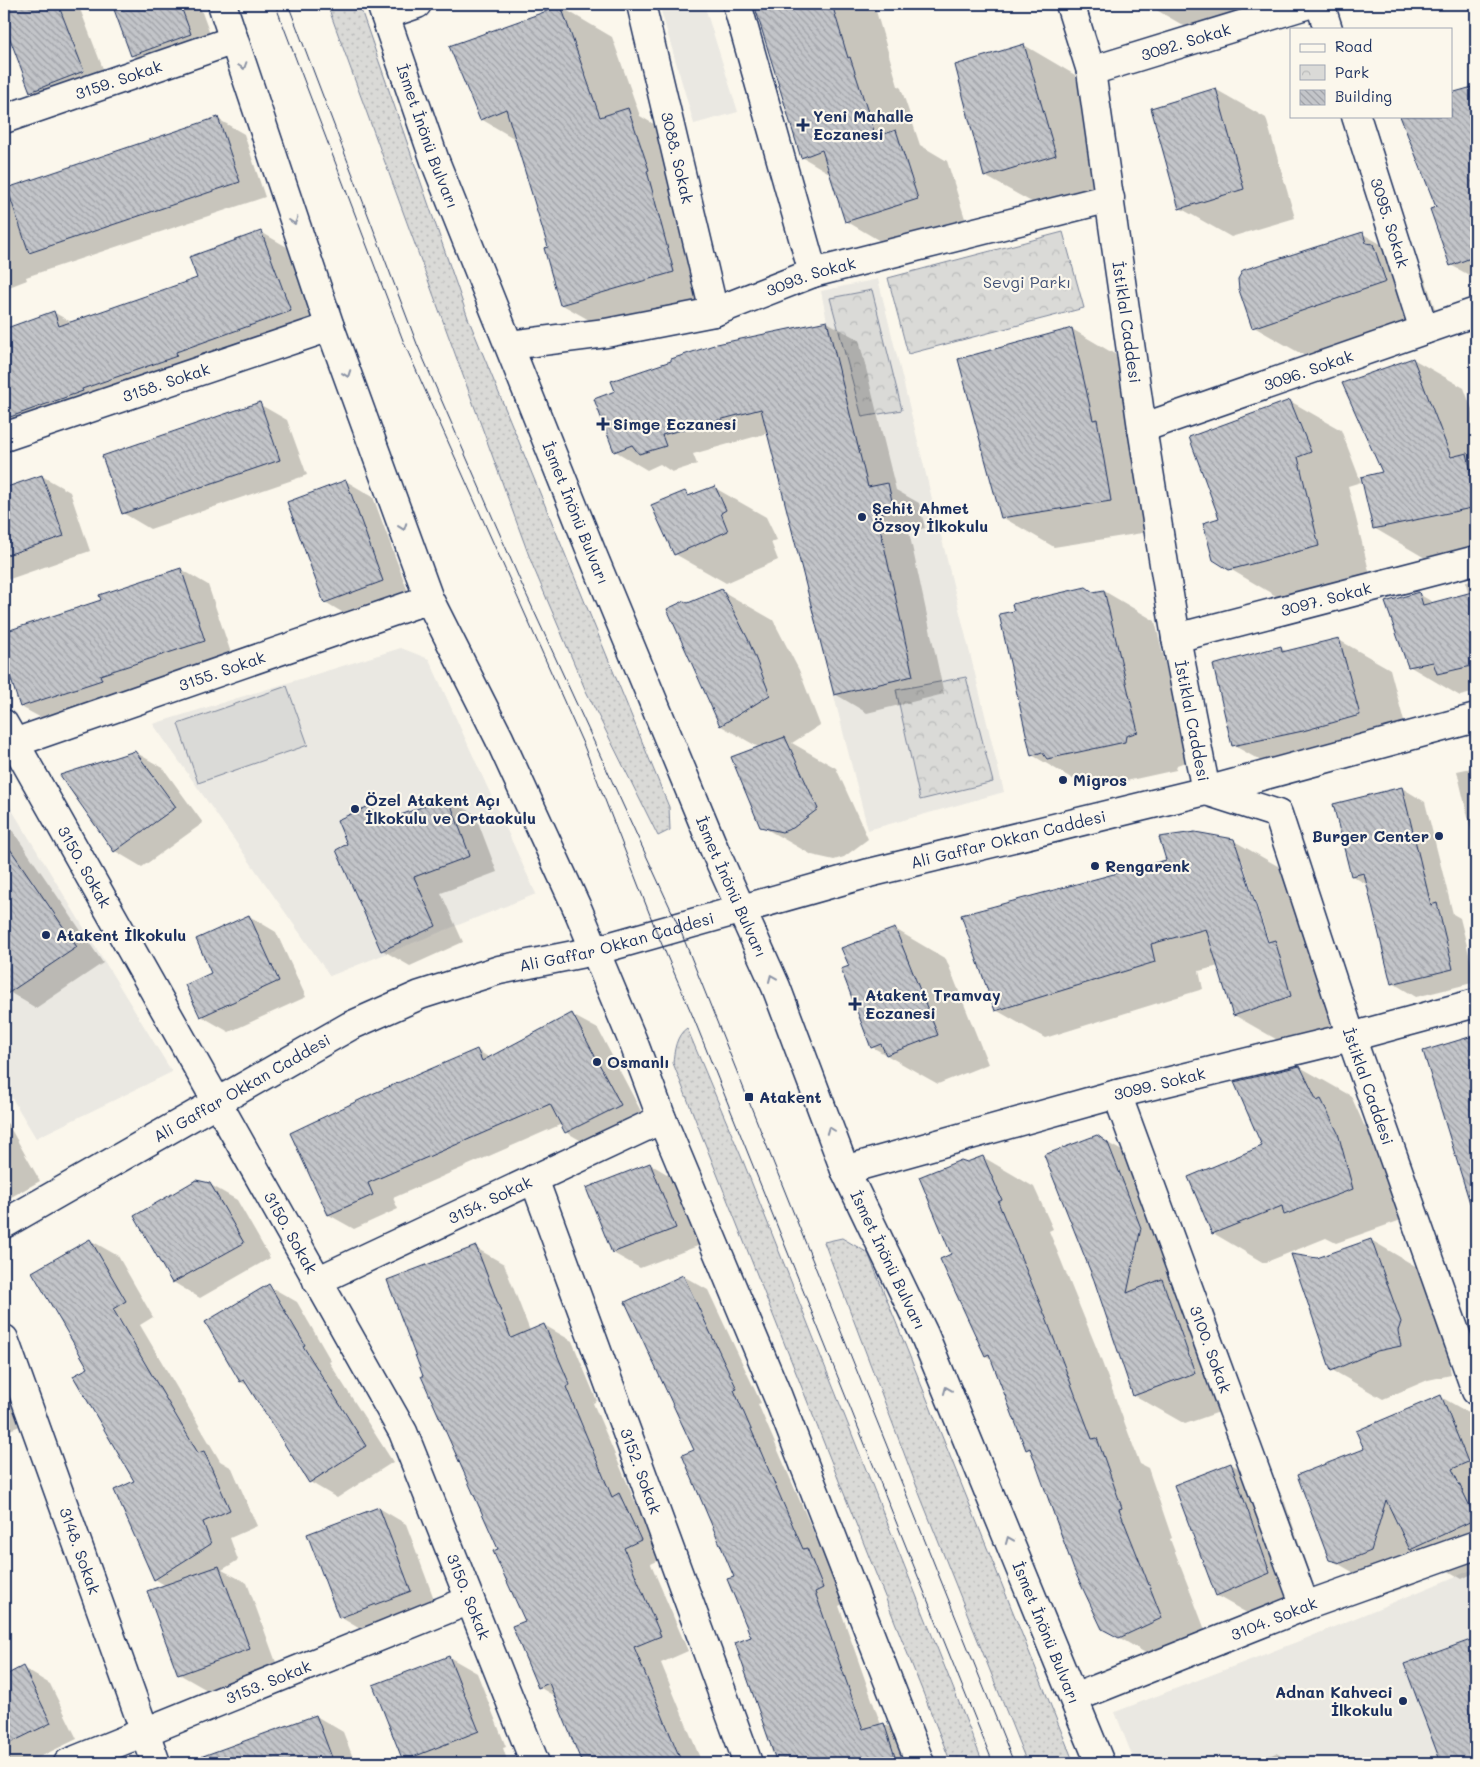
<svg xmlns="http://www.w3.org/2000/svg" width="1480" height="1767" font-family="Mali,sans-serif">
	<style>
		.built { fill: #eae8e2 }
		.grass { fill: url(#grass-dots); stroke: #7a849a }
		.park { fill: url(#park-crowns); stroke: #7a849a }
		.pitch { fill: #dadad7; stroke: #7a849a }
		.shadow { fill: #0003; fill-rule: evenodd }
		.building { fill: url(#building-back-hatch); stroke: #1b2f5e }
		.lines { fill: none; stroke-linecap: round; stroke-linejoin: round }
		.minor-casing { stroke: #1b2f5e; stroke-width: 31 }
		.major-casing { stroke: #1b2f5e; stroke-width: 31 }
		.minor { stroke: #fbf7ec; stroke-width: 28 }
		.major { stroke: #fbf7ec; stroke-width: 28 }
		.tram { stroke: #1b2f5e; stroke-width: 1 }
		.oneway { stroke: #8b93a5 }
		.poi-dot { fill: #1b2f5e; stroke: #fbf7ec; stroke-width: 2 }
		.labels { text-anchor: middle; stroke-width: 4.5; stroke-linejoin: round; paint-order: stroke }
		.street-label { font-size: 16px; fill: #1b2f5e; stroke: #fbf7ec }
		.poi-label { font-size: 16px; font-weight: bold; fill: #1b2f5e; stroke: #fbf7ec; text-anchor: start }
		.park-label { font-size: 16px; fill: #415176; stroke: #fbf7ec }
	</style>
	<defs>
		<pattern id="grass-dots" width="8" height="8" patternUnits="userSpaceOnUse" patternTransform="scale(1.25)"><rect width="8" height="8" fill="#dadad7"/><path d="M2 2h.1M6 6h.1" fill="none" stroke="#babbbb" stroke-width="1.8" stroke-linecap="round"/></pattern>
		<pattern id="park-crowns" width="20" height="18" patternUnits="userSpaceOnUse" patternTransform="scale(1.25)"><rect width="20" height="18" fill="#dadad7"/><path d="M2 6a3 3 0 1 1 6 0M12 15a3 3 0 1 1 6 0" fill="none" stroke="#babbbb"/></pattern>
		<pattern id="building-back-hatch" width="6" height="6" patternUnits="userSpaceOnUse" patternTransform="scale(1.25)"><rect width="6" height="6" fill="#c3c5c9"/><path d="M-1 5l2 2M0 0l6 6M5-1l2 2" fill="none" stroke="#9ea0a6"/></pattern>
	</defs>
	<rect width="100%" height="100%" fill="#fbf7ec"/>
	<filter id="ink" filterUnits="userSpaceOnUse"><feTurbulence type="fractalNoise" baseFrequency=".02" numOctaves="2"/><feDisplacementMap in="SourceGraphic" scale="10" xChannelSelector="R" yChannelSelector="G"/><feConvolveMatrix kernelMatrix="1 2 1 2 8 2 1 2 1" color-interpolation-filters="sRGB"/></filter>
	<g filter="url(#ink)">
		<path class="built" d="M659 4H704L738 112 694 124Z
			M878 279 1004 792 868 830 743 338 827 321 821 291Z
			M401 648 429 659 536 894 330 976 153 724Z
			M4 797 172 1072 36 1138 4 1085Z
			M1476 1568V1763H1135L1115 1712 1307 1638Z"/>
		<path class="grass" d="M327 4H359L468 318 669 807 670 830 658 836 585 689 532 564Z
			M687 1028 743 1161 983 1763H951L673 1063C674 1051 676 1035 687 1028Z
			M842 1238 868 1253 1074 1763H1027L921 1498 824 1242Z"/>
		<path class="park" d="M1063 232 1084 308 908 354 888 278Z
			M872 290 902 410 862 417 830 298Z
			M966 677 993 782 920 800 896 690Z"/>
		<path class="pitch" d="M287 686 308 745 198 783 178 724Z"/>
		<path class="shadow" d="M4 4H72L80 9 110 87 59 107 31 91 4 19Z
			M114 4H199L215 48 156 68 132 55Z
			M755 4H874L898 86 901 88 920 145 947 161 968 228 897 251 846 221 831 174 802 157Z
			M1146 4H1258V6L1193 31Z
			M561 7 612 37 640 116 679 139 724 301 612 333 561 304 550 247 517 140 481 119Z
			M1024 45 1075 75 1107 185 1037 205 985 176Z
			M1476 88V279L1451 265 1438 207 1451 116V94Z
			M1215 89 1266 118 1295 218 1231 237 1180 208Z
			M218 119 244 134 265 197 26 277 27 280 4 289V190Z
			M261 232 287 247 316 326 4 438V330L53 312 73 323 199 279Z
			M1363 234 1414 263 1416 270 1424 275 1436 312 1305 356 1254 327Z
			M827 322 859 340 896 490 919 503 925 528 909 532 944 694 867 713 835 694 768 433 693 454 697 464 672 472 660 464 647 470 615 451Z
			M1072 329 1123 359 1161 530 1054 547 1002 517Z
			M1413 359 1464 388 1476 420V547L1425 558 1374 528 1384 473Z
			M1290 401 1341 430 1361 482 1348 486 1370 575 1281 599 1230 569 1221 519Z
			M259 404 287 420 307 475 150 529 123 513Z
			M42 476 70 492 90 551 4 581V490Z
			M346 481 373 497 410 597 352 618 325 602Z
			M715 488 766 517 777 540 771 542 778 560 726 583 675 554 684 492 691 496Z
			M181 569 208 585 232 656 49 722 21 707 4 654V634L102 601Z
			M1476 580V696L1472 693 1460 696 1409 666 1419 594 1434 603 1468 594 1466 582Z
			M722 591 773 620 799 670 820 725 792 743 836 768 868 839 844 857 834 860 812 855 761 826 760 748 721 726 688 604Z
			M1104 591 1155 621 1188 761 1177 765 1176 770 1099 787 1090 782 1083 785 1032 755 1094 593Z
			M1339 640 1390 669 1410 744 1284 774 1233 745 1280 648 1288 652Z
			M135 752 163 768 203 823 142 867 115 851Z
			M1476 767V833L1471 830 1457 771Z
			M1402 788 1425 802 1453 914 1460 918 1476 982 1416 997 1393 983 1368 885 1352 876Z
			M448 799 475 814 497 872 441 893 463 942 410 966 382 950 349 845 369 807 391 820Z
			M4 822 8 824 103 963 36 1008 9 992 4 984Z
			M1234 841 1283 869 1339 1024 1283 1043 1234 1015 1219 966 1199 971 1203 989 1045 1038 996 1010 1167 861ZM1239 860H1242L1271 948 1268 949Z
			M249 916 276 932 306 997 229 1032 201 1016 213 974Z
			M895 929 946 959 988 1064 938 1084 872 1047 850 967Z
			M572 1015 598 1029 645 1119 592 1147 566 1132 562 1124 393 1198 398 1209 354 1229 329 1215 477 1050 490 1058Z
			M1476 1036V1214L1425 1052Z
			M1300 1067 1351 1096 1364 1125 1372 1130 1404 1219 1336 1243 1326 1238 1264 1263 1213 1233 1264 1146Z
			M4 1121 8 1124 40 1181 4 1201Z
			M1097 1137 1149 1166 1184 1293 1213 1310 1245 1403 1185 1424 1134 1395Z
			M983 1157 1034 1187 1053 1229 1049 1231 1097 1349 1140 1464 1148 1468 1172 1538 1170 1539 1212 1648 1154 1658 1103 1628 1033 1452 1027 1449 992 1359 986 1356 952 1255 967 1164Z
			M650 1164 677 1180 703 1244 640 1268 613 1253Z
			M209 1184 237 1200 270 1258 200 1298 173 1282Z
			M90 1240 118 1256 153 1317 140 1325 220 1461 232 1468 257 1526 230 1538 238 1560 222 1570 247 1583 277 1665 207 1690 179 1674 166 1586 155 1579 136 1482 89 1368Z
			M1371 1240 1422 1270 1452 1352 1449 1361 1451 1375 1428 1380 1383 1399 1332 1370Z
			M476 1248 504 1264 530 1331 544 1325 572 1341 597 1401 593 1403 636 1504 647 1511 668 1556 651 1564 688 1651 661 1663 702 1763H583L556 1697 539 1687 526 1621 499 1550Z
			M683 1276 708 1290 761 1403 758 1404 825 1559 831 1563 847 1602 839 1606 881 1725 884 1724 909 1738 916 1763H776L770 1746 772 1745 753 1638 696 1450Z
			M269 1286 297 1302 331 1361 329 1362 393 1462 337 1498 310 1482 249 1386 241 1382 207 1323Z
			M4 1380 20 1426 4 1432Z
			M1441 1397 1476 1417V1572L1462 1579 1428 1559 1422 1581 1393 1592 1382 1589 1330 1559 1366 1450Z
			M1231 1464 1282 1494 1320 1603 1268 1625 1217 1596Z
			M379 1508 406 1524 437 1607 367 1633 340 1617Z
			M1476 1639V1763H1442L1406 1665Z
			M449 1657 477 1673 506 1747 503 1748 508 1763H405L375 1686Z
			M23 1668 50 1684 77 1739 27 1763H4V1677Z
			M316 1716 343 1732 355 1763H235L230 1748Z
			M1276 1753 1294 1763H1252Z"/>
		<path class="building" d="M20 4H58L84 71 30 92 4 23V10Z
			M112 4H180L191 34 131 56Z
			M754 4H832L848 58 850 57 876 137 896 130 918 199 845 222 822 150 801 158Z
			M561 6 600 117 628 108 649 170 647 171 674 272 560 305 544 248 548 247 506 109 480 120 449 46Z
			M1024 44 1056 155 984 177 955 65Z
			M1476 86V256L1450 266 1430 209 1436 207 1400 116H1451V93Z
			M1216 88 1244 189 1179 209 1151 108Z
			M218 117 240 182 29 253 7 188Z
			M261 231 291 311 176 352 177 356 82 389 83 391 10 417 4 398V329L54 311 59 326 197 278 189 257Z
			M1363 232 1366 243 1373 244 1386 282 1252 328 1239 290 1238 279 1243 270Z
			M827 321 868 487 888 483 894 510 877 514 913 676 834 695 761 409 662 435 666 446 639 454 632 445 614 452 594 399 615 391 611 381 671 361V359L717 344Z
			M1072 328 1093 420 1097 419 1111 501 1001 518 958 359Z
			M1413 358 1451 457 1467 453 1476 495V507L1373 529 1361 477 1382 472 1342 383Z
			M1290 400 1311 452 1298 457 1319 546 1229 570 1213 560 1203 523 1219 518 1189 437Z
			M260 402 280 460 122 514 102 456Z
			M42 475 64 536 4 556V488Z
			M346 480 383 581 324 603 287 502Z
			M715 486 726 510 721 513 728 531 674 555 651 505 685 491 688 496Z
			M181 568 205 641 100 675 102 680 20 707 4 658V632L101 600 99 595Z
			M1086 587 1093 592 1104 590 1138 732 1126 736 1125 742 1047 759 1042 752 1031 756 999 614 1014 611 1012 604Z
			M722 589 748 639 770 695 720 726 667 609 684 601 688 603Z
			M1476 591V665L1437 674 1433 662 1408 667 1385 602 1419 592 1423 605Z
			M1339 638 1360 715 1303 731 1232 746 1213 665 1281 646 1282 652Z
			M785 737 818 809 793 828 782 832 760 827 731 757Z
			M135 751 176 807 114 852 60 775Z
			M1402 787 1431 905 1437 903 1453 969 1391 984 1364 873 1351 876 1333 804Z
			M448 797 470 856 414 877 436 926 381 951 336 850 347 844 337 820 369 806 377 824Z
			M1195 832 1234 839 1268 942 1275 940 1291 996 1233 1016 1206 929 1151 944 1155 962 995 1011 961 915 1166 860 1159 837Z
			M4 840 77 947 4 996Z
			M249 915 279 981 200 1017 185 985 211 973 196 939Z
			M895 928 938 1035 886 1055 881 1044 871 1048 841 969 849 966 841 948Z
			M572 1013 621 1105 565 1133 550 1104 368 1183 373 1195 328 1215 290 1133 372 1094 477 1049 482 1061Z
			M1476 1035V1202L1470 1203 1423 1051Z
			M1300 1066 1317 1101 1321 1099 1338 1133 1353 1189 1284 1215 1282 1206 1212 1234 1188 1177 1262 1146 1234 1082Z
			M1097 1135 1108 1143 1141 1228 1127 1293 1162 1279 1195 1373 1133 1396 1094 1280 1044 1155Z
			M983 1156 1002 1200 998 1202 1046 1318 1092 1439 1097 1438 1122 1508 1119 1509 1162 1618 1119 1638 1102 1629 1074 1570 1030 1448 1026 1450 989 1354 985 1356 940 1259 951 1254 919 1177 961 1160 967 1162Z
			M650 1163 676 1228 612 1253 586 1188Z
			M196 1180 210 1183 244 1243 172 1283 134 1216Z
			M90 1239 126 1301 113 1309 198 1453 204 1451 230 1510 203 1522 211 1544 154 1580 114 1490 134 1481 73 1376 88 1368 32 1272Z
			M1371 1239 1401 1322 1398 1331 1401 1346 1377 1351 1331 1371 1291 1254 1317 1258Z
			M476 1246 511 1338 544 1324 570 1385 566 1387 612 1497 619 1493 641 1540 624 1548 661 1636 634 1647 682 1763H582L549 1683 538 1688 512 1626 525 1621 493 1551 498 1549 421 1376H423L387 1280Z
			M683 1275 737 1389 734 1390 803 1549 807 1548 823 1588 815 1592 863 1729 884 1723 897 1763H777L735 1643 751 1637 727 1579 734 1577 682 1455 694 1450 625 1302Z
			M269 1284 305 1345 303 1346 366 1446 309 1483 244 1380 240 1382 205 1322Z
			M1441 1395 1468 1462 1452 1469 1476 1519 1410 1550 1386 1500 1371 1551 1341 1563 1329 1560 1297 1475 1364 1449 1356 1431Z
			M1231 1463 1270 1573 1216 1596 1174 1485Z
			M379 1507 411 1591 339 1618 307 1534Z
			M219 1566 250 1649 178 1675 147 1591Z
			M1476 1638V1763H1441L1404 1664Z
			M449 1656 479 1731 403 1761 373 1685Z
			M23 1666 51 1723 4 1746V1676Z
			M316 1715 334 1763H193L192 1760Z"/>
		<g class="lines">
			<g class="minor-casing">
				<g id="minor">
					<path id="s1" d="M641 4 714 312"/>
					<path d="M737 4 813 273"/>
					<path id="s2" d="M1070 4 1091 71 1142 428 1176 638 1206 791 1278 814 1351 1037 1476 1391"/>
					<path d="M1320 4 1328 29"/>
					<path d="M385 15 417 4"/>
					<path id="s3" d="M1091 71 1309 4"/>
					<path id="s4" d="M1356 116 1424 330"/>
					<path id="s5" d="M4 119 234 40"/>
					<path id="s6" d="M510 345 606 333 714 312 813 273 1110 198"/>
					<path id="s7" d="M1142 428 1476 312"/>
					<path id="s8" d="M4 437 330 327"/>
					<path id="s9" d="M1176 638 1476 560"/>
					<path id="s10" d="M4 724 403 1432 535 1763"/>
					<path id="s11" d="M14 743 429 599"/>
					<path id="s12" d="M1117 1094 1305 1606"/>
					<path id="s13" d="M845 1170 1117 1094 1351 1037 1476 1003"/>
					<path id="s14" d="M534 1179 748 1763"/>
					<path id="s15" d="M4 1224 350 1026 420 995 499 970 594 951 869 873 1206 791 1476 718"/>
					<path id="s16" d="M317 1281 662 1119"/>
					<path id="s17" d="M4 1339 156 1763"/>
					<path id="s18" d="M1074 1698 1305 1606 1476 1545"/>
					<path id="s19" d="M68 1763 470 1600"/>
				</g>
			</g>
			<g class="major-casing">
				<g id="major">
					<path d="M222 4 330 327 429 599 499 738 578 910 634 1044 662 1119 778 1397 920 1763"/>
					<path id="s20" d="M381 4 435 161 591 551 715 851 776 987 845 1170 924 1334 1100 1763"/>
				</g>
			</g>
			<use href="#minor" class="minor"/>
			<use href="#major" class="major"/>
			<path class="tram" d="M275 4 404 343 584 746 657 933 694 1019 993 1763
				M288 4 417 344 522 585 679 927 1014 1763"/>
		</g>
		<defs><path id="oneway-chevron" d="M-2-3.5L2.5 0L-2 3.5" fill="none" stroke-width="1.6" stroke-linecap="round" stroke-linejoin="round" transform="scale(1.25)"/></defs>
		<g class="oneway">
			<use href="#oneway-chevron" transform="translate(243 66) rotate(72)"/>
			<use href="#oneway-chevron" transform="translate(294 221) rotate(72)"/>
			<use href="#oneway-chevron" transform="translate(347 374) rotate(70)"/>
			<use href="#oneway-chevron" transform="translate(403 527) rotate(70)"/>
			<use href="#oneway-chevron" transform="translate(772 978) rotate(-113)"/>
			<use href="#oneway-chevron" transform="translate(830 1130) rotate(-111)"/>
			<use href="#oneway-chevron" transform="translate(947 1390) rotate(-112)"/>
			<use href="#oneway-chevron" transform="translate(1009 1540) rotate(-112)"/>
		</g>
	</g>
	<g class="poi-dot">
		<path d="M800.5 117.5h5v5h5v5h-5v5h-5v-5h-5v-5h5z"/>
		<path d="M600.5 416.5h5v5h5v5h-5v5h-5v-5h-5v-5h5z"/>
		<circle cx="862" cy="517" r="5"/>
		<circle cx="1063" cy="780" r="5"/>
		<circle cx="355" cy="809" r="5"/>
		<circle cx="1439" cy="836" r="5"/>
		<circle cx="1095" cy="866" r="5"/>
		<circle cx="46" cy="935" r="5"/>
		<path d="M852.5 996.5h5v5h5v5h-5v5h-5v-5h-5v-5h5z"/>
		<circle cx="597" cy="1062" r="5"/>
		<rect x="744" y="1092" width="10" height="10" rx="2.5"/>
		<circle cx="1403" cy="1701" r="5"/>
	</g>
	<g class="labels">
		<g class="street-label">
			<text dy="6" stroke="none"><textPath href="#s3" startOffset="99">3092. Sokak</textPath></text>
			<text dy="6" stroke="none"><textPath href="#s5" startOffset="121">3159. Sokak</textPath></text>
			<text dy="6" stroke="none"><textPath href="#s20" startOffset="140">İsmet İnönü Bulvarı</textPath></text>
			<text dy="6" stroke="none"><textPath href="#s1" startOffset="158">3088. Sokak</textPath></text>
			<text dy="6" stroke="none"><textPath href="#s4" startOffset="112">3095. Sokak</textPath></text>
			<text dy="6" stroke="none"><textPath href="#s6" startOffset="310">3093. Sokak</textPath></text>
			<text dy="6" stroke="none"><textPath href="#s2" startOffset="324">İstiklal Caddesi</textPath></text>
			<text dy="6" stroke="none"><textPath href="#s7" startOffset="176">3096. Sokak</textPath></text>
			<text dy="6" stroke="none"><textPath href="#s8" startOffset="171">3158. Sokak</textPath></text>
			<text dy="6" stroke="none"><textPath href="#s20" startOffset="545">İsmet İnönü Bulvarı</textPath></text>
			<text dy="6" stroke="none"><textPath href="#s9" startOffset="155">3097. Sokak</textPath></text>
			<text dy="6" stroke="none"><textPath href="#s11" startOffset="220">3155. Sokak</textPath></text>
			<text dy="6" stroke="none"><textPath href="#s2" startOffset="728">İstiklal Caddesi</textPath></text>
			<text dy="6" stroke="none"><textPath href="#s15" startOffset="1084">Ali Gaffar Okkan Caddesi</textPath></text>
			<text dy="6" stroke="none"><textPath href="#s10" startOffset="164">3150. Sokak</textPath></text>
			<text dy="6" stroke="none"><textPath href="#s20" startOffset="950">İsmet İnönü Bulvarı</textPath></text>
			<text dy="6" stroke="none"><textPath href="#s15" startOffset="679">Ali Gaffar Okkan Caddesi</textPath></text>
			<text dy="6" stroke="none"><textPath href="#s13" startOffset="326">3099. Sokak</textPath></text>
			<text dy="6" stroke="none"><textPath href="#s2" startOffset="1162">İstiklal Caddesi</textPath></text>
			<text dy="6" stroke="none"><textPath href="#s15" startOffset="274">Ali Gaffar Okkan Caddesi</textPath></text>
			<text dy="6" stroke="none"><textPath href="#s16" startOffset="191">3154. Sokak</textPath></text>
			<text dy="6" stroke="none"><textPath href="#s10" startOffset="584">3150. Sokak</textPath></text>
			<text dy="6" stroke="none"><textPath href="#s20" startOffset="1355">İsmet İnönü Bulvarı</textPath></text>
			<text dy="6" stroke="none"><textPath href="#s12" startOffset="272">3100. Sokak</textPath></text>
			<text dy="6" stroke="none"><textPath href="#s14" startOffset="311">3152. Sokak</textPath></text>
			<text dy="6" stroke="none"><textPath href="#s17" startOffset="225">3148. Sokak</textPath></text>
			<text dy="6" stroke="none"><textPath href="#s10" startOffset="990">3150. Sokak</textPath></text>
			<text dy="6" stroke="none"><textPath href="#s18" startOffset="215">3104. Sokak</textPath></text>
			<text dy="6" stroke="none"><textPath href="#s20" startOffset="1760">İsmet İnönü Bulvarı</textPath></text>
			<text dy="6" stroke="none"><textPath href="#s19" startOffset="216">3153. Sokak</textPath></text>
		</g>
		<g class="poi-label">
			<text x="813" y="122">Yeni Mahalle<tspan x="813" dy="18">Eczanesi</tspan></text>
			<text x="613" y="430">Simge Eczanesi</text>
			<text x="872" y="514">Şehit Ahmet<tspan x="872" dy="18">Özsoy İlkokulu</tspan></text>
			<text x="1073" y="786">Migros</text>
			<text x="365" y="806">Özel Atakent Açı<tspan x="365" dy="18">İlkokulu ve Ortaokulu</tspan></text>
			<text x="1429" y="842" text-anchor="end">Burger Center</text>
			<text x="1105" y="872">Rengarenk</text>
			<text x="56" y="941">Atakent İlkokulu</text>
			<text x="865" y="1001">Atakent Tramvay<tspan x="865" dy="18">Eczanesi</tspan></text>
			<text x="607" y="1068">Osmanlı</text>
			<text x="759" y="1103">Atakent</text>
			<text x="1393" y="1698" text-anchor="end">Adnan Kahveci<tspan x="1393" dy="18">İlkokulu</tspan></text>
		</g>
		<g class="park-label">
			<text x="1027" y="288">Sevgi Parkı</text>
		</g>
	</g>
	<rect width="1480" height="1767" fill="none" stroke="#fbf7ec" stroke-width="20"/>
	<rect x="10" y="10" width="1460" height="1747" fill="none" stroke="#1b2f5e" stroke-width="2" filter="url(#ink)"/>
	<rect x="1290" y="28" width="162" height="90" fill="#fbf7ec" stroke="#a1a7b3"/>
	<rect x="1300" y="44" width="25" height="8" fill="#fbf7ec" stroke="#a1a7b3"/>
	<text x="1335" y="52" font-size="15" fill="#1b2f5e">Road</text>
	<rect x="1300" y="65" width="25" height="15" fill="url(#park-crowns)" stroke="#a1a7b3"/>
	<text x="1335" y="78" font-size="15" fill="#1b2f5e">Park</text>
	<rect x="1300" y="90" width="25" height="15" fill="url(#building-back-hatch)" stroke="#a1a7b3"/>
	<text x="1335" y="102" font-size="15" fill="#1b2f5e">Building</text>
</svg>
